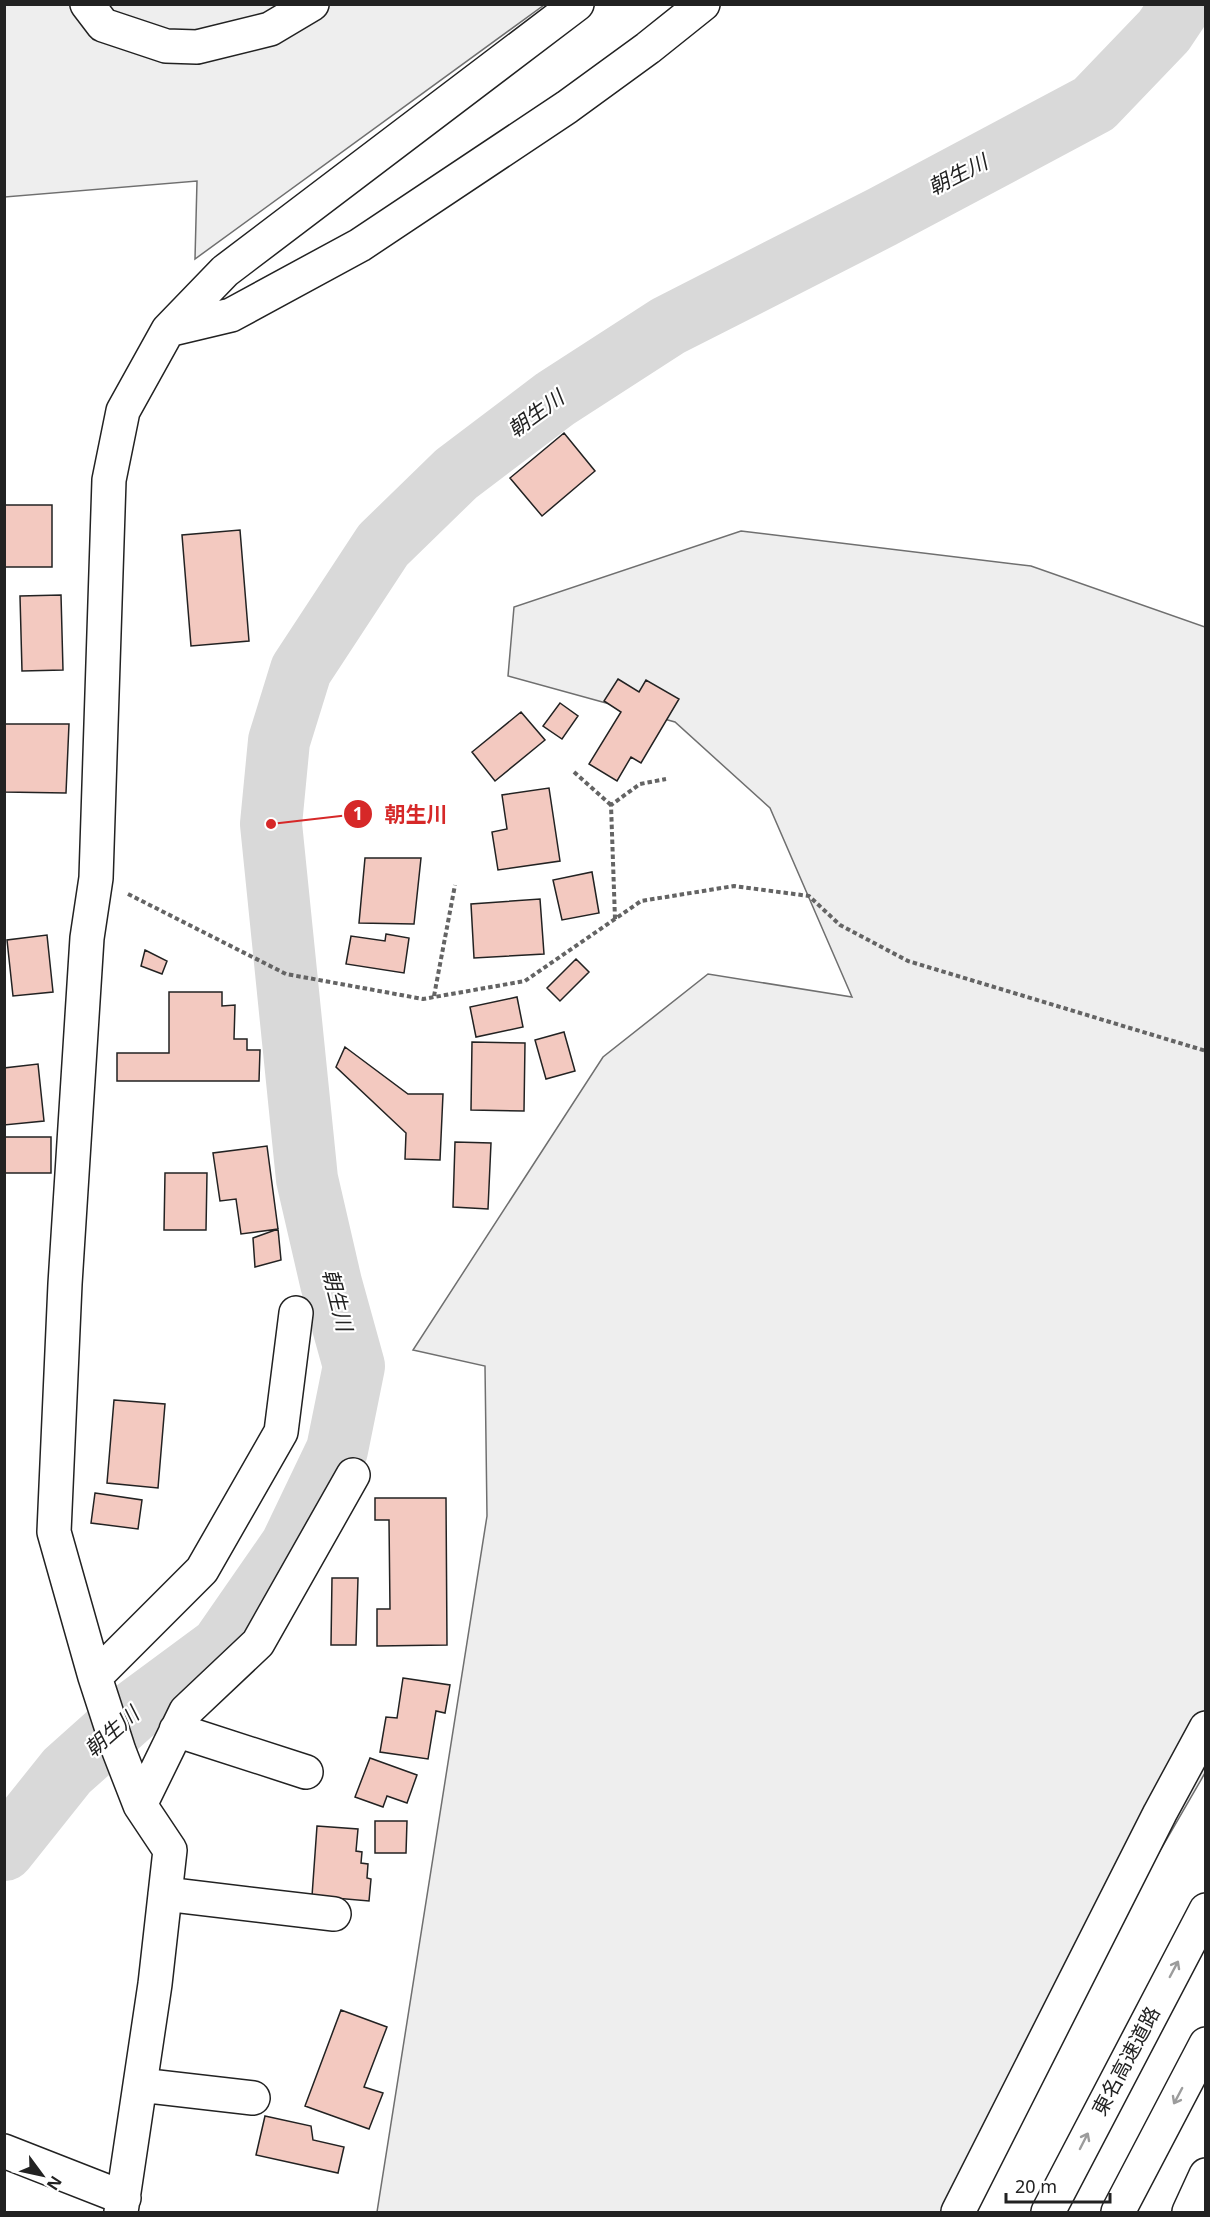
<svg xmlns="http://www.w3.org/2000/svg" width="1210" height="2217" font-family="'Noto Sans','Noto Sans JP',sans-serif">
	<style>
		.green { fill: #eee; stroke: #6f6f6f; stroke-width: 1.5 }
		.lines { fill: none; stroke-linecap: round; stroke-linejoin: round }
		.river { stroke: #d9d9d9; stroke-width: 62 }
		.building { fill: #f3c9c0; stroke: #222; stroke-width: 1.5 }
		.minor-casing { stroke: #222; stroke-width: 36 }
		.highway-casing { stroke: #222; stroke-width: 36 }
		.path { stroke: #646464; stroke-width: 4; stroke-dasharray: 4.5 3; stroke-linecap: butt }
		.minor { stroke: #fff; stroke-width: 33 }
		.highway { stroke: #fff; stroke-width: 33 }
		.oneway { stroke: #9c9c9c }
		.labels { text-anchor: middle; stroke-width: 4.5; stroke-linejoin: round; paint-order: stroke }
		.street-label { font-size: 20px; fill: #222; stroke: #fff }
		.water-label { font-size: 21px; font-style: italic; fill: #222; stroke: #fff }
		.leader { fill: none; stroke: #d62828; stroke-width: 2 }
		.callout-dot { fill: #d62828; stroke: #fff; stroke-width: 2 }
		.mark-label { font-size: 18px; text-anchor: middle; font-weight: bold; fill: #fff }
		.callout-label { font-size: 21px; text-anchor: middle; font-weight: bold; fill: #d62828; stroke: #fff; stroke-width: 4.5; stroke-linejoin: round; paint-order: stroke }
	</style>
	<rect width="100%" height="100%" fill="#fff"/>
	<path class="green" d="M5 5H544L195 259 197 181 5 197Z
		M741 531 1031 566 1205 627V1773L951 2212H377L487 1516 485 1366 413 1350 603 1057 708 974 852 997 770 808 675 722 508 676 514 607Z"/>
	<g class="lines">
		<path class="river" d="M4 1850 67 1771 133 1712 221 1647 291 1546 337 1450 354 1366 331 1283 307 1179 271 824 279 741 301 670 383 545 456 474 555 399 668 326 882 217 1094 104 1164 31 1182 4"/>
	</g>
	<path class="building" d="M564 433 595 471 542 516 510 478Z
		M4 505H52V567H4Z
		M240 530 249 641 191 646 182 535Z
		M61 595 63 670 22 671 20 596Z
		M618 679 639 692 646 680 679 699 641 763 631 757 617 781 589 764 621 712 604 701Z
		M560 703 578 716 562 739 543 726Z
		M521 712 545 740 495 781 472 752Z
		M4 724H69L66 793 4 792Z
		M549 788 560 861 498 870 492 832 507 829 502 795Z
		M365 858H421L414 924 359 923Z
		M592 872 599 913 562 920 553 880Z
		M540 899 544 954 474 958 471 904Z
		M386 934 409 938 404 973 346 964 351 936 385 941Z
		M47 935 53 992 13 996 7 940Z
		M145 950 167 961 162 974 141 966Z
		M576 959 589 972 560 1001 547 988Z
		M169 992H222V1006L235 1005 234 1039H247V1050H260L259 1081H117V1053H169Z
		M517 997 523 1027 476 1037 470 1007Z
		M564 1032 575 1071 546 1079 535 1040Z
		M472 1042 525 1043 524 1111 471 1110Z
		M345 1047 408 1094H443L440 1160 405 1159 406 1133 336 1067Z
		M38 1064 44 1121 4 1125V1068Z
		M4 1137H51V1173H4Z
		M455 1142 491 1143 488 1209 453 1207Z
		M267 1146 278 1229 241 1234 236 1199 220 1201 213 1153Z
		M165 1173H207L206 1230H164Z
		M278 1229 281 1260 255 1267 253 1238Z
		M114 1400 165 1404 158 1488 107 1483Z
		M95 1493 142 1500 138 1529 91 1523Z
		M375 1498H446L447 1645 377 1646V1609H390L389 1520H375Z
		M332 1578H358L356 1645H331Z
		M403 1678 450 1685 445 1713 436 1711 428 1759 380 1752 386 1717 397 1718Z
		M370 1758 417 1775 407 1803 387 1796 383 1807 355 1797Z
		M375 1821H407L406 1853H375Z
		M317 1826 358 1829 356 1851 362 1852 361 1863 368 1864 367 1878 371 1879 369 1901 312 1896Z
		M341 2010 387 2027 364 2087 383 2093 369 2129 305 2106Z
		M265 2116 311 2126 313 2140 344 2147 338 2173 256 2155Z"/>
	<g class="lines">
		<g class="minor-casing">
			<path id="minor" d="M87 4 103 25 166 46 197 47 270 29 312 4
				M168 330 225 271 577 4
				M95 1677 202 1570 281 1432 296 1313
				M176 1730 306 1772
				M140 1805 186 1711 258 1643 353 1475
				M165 1894 334 1914
				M140 2085 253 2098
				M4 2151 124 2198
				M121 2212 155 1984 170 1850 140 1805 119 1751 95 1677 54 1532 65 1284 87 938 96 878 109 480 123 411 168 330 231 315 360 245 567 107 648 48 703 4
				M958 2212 1160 1813 1206 1728
				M1189 2212 1206 2175"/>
		</g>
		<g class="highway-casing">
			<path id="highway" d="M1048 2212 1206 1910
				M1118 2212 1206 2044"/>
		</g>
		<path class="path" d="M574 772 611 805
			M128 894 286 974 423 999 525 981 641 901 734 886 809 896 840 925 908 961 1206 1051
			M615 919 611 805 640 784 666 779
			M434 996 455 885"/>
		<use href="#minor" class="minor"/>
		<use href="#highway" class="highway"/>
	</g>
	<defs><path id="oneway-shaft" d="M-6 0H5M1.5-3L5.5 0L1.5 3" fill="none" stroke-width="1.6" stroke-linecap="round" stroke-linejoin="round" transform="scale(1.5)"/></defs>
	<g class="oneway">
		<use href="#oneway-shaft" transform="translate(1174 1969) rotate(-62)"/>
		<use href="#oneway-shaft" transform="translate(1178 2096) rotate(118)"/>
		<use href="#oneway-shaft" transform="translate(1084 2141) rotate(-63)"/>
	</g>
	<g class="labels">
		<g class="street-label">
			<text transform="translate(1126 2061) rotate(-62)" y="7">東名高速道路</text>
		</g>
		<g class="water-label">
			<text transform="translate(958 175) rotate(-27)" y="7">朝生川</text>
			<text transform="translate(536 414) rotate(-36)" y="7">朝生川</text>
			<text transform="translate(337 1300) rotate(76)" y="7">朝生川</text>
			<text transform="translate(112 1732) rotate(-41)" y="7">朝生川</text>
		</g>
	</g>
	<path class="leader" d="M271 824L358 814"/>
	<g class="callout-dot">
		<circle cx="271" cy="824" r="6"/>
		<circle cx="358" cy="814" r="15"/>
	</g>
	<g class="mark-label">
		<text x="358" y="820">1</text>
	</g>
	<g class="callout-label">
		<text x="416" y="822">朝生川</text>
	</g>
	<rect width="1210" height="2217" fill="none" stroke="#222222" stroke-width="12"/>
	<g transform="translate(42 2175) rotate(123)" stroke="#ffffff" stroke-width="4.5" paint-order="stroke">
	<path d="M0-4.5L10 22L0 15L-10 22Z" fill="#222222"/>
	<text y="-9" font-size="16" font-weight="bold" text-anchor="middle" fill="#222222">N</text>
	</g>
	<path d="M1006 2193v9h104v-9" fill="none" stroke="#222222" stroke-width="3"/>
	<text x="1015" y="2193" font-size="18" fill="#222222" stroke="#ffffff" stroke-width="4.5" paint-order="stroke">20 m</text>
</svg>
